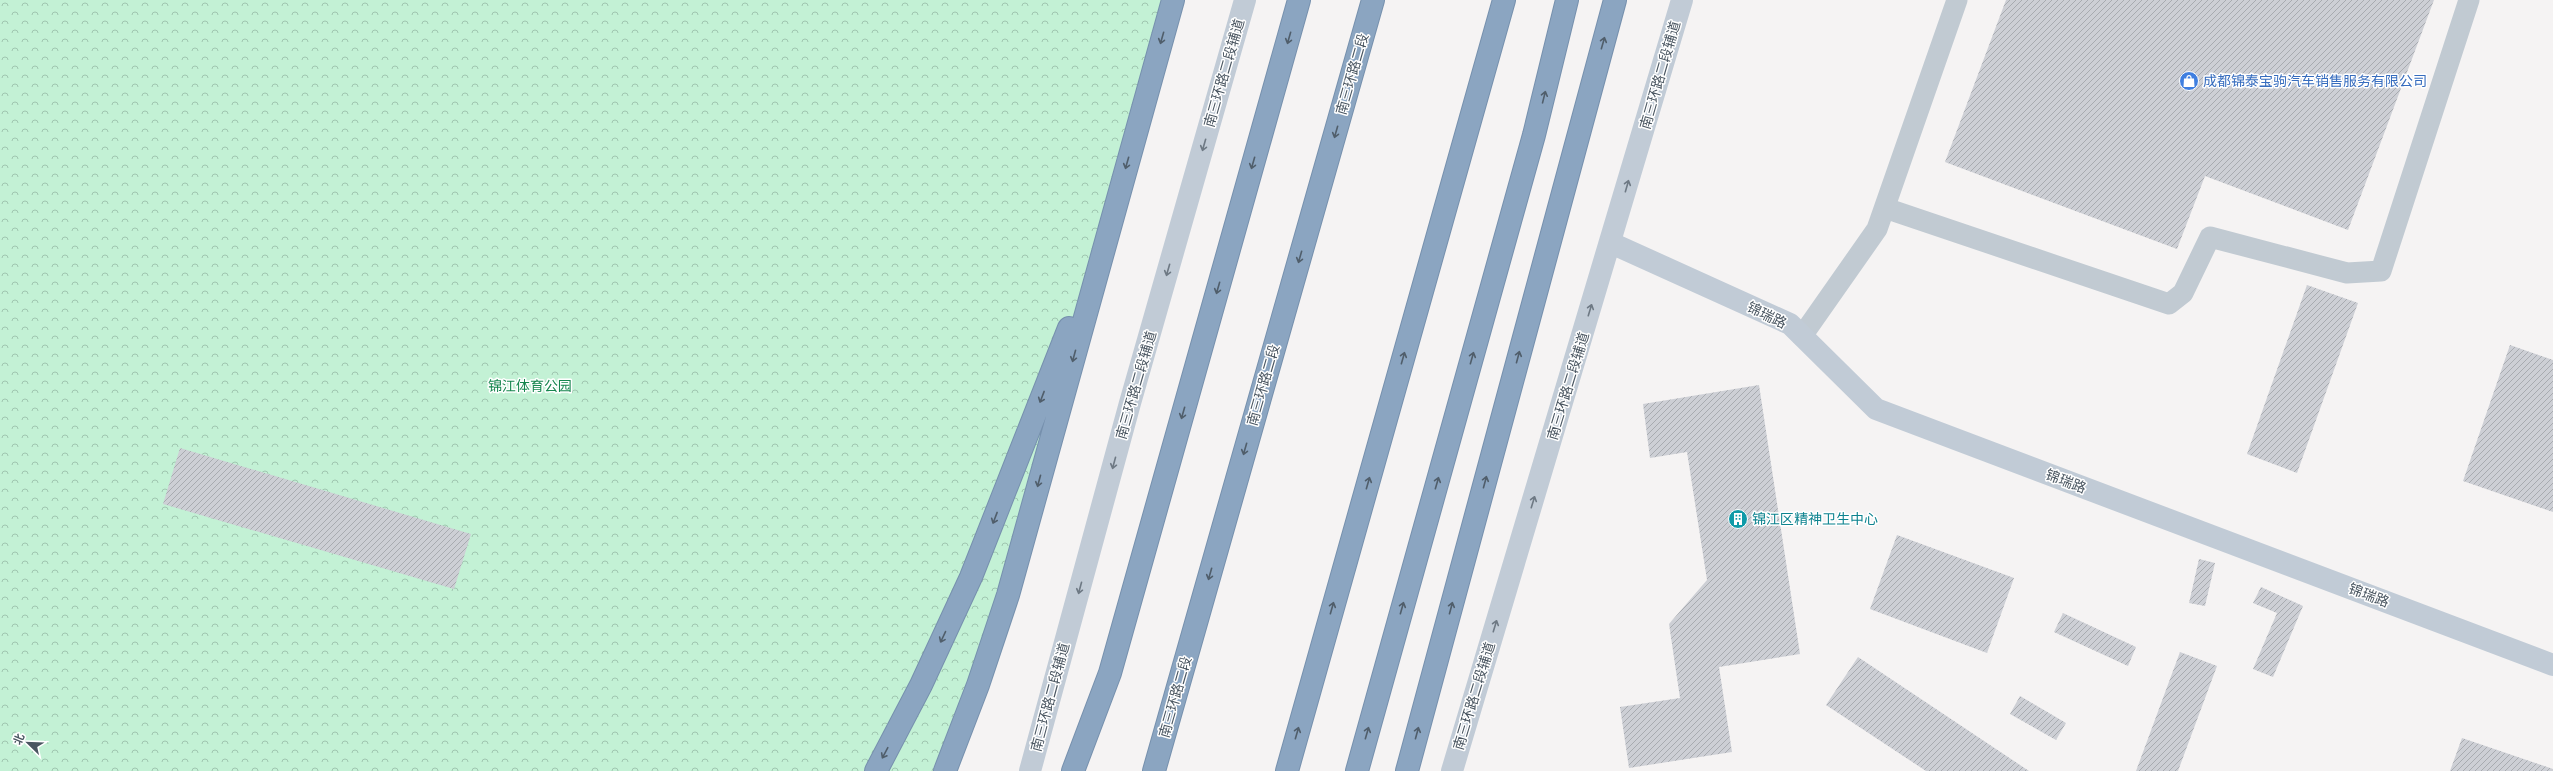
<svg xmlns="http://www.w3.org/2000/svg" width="2553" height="771" font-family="'Sofia Sans Condensed','Noto Sans SC',sans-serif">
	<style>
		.park { fill: url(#park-crowns) }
		.building { fill: url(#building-hatch) }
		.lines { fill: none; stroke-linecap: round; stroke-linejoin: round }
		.highway-casing { stroke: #7690ad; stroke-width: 24 }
		.lane { stroke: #c1cad2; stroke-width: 21 }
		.secondary { stroke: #c1cbd6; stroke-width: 22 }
		.highway { stroke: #8ba5c1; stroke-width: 22 }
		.oneway { stroke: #505e6b }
		.oneway2 { stroke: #6e7984 }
		.labels { text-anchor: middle; stroke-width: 3; stroke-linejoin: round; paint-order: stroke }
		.street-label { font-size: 14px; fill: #4a5661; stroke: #fff }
		.shop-label { font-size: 14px; fill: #366cbe; stroke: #fff; text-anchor: start }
		.park-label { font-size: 14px; fill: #17864f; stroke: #fff }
		.culture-label { font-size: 14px; fill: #0d838f; stroke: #fff; text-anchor: start }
	</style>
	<defs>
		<pattern id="park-crowns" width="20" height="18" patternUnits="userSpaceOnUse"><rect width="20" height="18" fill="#c3f1d5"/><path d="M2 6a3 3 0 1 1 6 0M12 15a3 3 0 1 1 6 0" fill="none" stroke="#a0c6b0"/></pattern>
		<pattern id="building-hatch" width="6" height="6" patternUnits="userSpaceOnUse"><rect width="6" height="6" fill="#cdcfd5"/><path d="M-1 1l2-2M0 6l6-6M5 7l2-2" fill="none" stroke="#a8abb0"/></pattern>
	</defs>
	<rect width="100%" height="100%" fill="#f5f3f3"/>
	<path class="park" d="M0 0H1175L946 771H0Z"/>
	<path class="building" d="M2006 0H2434L2348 230 2205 176 2177 249 1945 162Z
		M2307 285 2358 303 2297 473 2247 454Z
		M2510 345 2553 360V512L2463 481Z
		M1759 385 1800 654 1719 667 1732 752 1629 768 1620 707 1680 698 1669 624 1707 580 1687 452 1650 458 1643 404Z
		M180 448 471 534 454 589 163 504Z
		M1897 535 2014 578 1987 653 1870 609Z
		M2199 559 2215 563 2205 606 2189 603Z
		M2261 587 2303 606 2273 677 2253 669 2277 613 2253 603Z
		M2063 613 2136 647 2128 666 2054 632Z
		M2180 652 2217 666 2178 771H2136Z
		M1858 657 2029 771H1926L1826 705Z
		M2020 696 2066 723 2056 740 2010 714Z
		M2462 738 2553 769V771H2450Z"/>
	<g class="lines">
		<g class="highway-casing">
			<path id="highway" d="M876 771 921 685 971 577 1069 328
				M945 771 978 685 1008 595 1173 0
				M1073 771 1110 673 1299 0
				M1154 771 1373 0
				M1287 771 1504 0
				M1357 771 1534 135 1567 0
				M1407 771 1615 0"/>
		</g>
		<path class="lane" d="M1885 208 2169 304 2183 293 2210 237 2347 273 2381 271 2469 0
			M1802 336 1877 229 1957 0"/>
		<path class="secondary" d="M1611 243 1790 324 1876 409 2553 665
			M1030 771 1130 403 1245 0
			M1452 771 1682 0"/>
		<use href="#highway" class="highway"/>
	</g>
	<defs><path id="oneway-shaft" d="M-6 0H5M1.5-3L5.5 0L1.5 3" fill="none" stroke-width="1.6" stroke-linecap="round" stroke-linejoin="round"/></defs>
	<g class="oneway">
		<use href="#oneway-shaft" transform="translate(1162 38) rotate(106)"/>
		<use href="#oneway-shaft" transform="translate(1289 38) rotate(106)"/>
		<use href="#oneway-shaft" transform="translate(1603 43) rotate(-74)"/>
		<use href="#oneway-shaft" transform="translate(1544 97) rotate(-76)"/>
		<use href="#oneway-shaft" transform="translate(1336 132) rotate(106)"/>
		<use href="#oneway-shaft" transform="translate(1127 163) rotate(106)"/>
		<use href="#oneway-shaft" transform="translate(1253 163) rotate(106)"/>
		<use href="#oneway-shaft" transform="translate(1300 257) rotate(106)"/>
		<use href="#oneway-shaft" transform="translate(1218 288) rotate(106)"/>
		<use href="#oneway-shaft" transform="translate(1074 356) rotate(105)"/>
		<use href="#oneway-shaft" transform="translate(1518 357) rotate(-75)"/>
		<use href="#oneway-shaft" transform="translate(1403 358) rotate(-74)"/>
		<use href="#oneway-shaft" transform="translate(1472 358) rotate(-74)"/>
		<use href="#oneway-shaft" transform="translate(1042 397) rotate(111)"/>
		<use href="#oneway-shaft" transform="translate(1183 413) rotate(106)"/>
		<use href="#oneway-shaft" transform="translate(1245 449) rotate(106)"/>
		<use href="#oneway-shaft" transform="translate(1039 481) rotate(105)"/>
		<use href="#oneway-shaft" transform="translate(1485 482) rotate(-75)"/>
		<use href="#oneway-shaft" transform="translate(1368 483) rotate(-74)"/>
		<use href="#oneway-shaft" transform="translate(1437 483) rotate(-74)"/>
		<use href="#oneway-shaft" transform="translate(995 518) rotate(111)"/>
		<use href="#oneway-shaft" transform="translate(1210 574) rotate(106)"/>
		<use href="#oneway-shaft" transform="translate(1332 608) rotate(-74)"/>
		<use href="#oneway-shaft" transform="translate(1402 608) rotate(-74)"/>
		<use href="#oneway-shaft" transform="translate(1451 608) rotate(-75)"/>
		<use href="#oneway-shaft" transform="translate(943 637) rotate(115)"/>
		<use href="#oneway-shaft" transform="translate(1297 733) rotate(-74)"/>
		<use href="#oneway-shaft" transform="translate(1367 733) rotate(-74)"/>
		<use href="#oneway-shaft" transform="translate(1417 733) rotate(-75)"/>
		<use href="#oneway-shaft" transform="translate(885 753) rotate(118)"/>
	</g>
	<g class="oneway2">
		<use href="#oneway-shaft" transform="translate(1204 145) rotate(106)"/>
		<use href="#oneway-shaft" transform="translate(1627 186) rotate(-74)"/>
		<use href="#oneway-shaft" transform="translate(1168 270) rotate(106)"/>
		<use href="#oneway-shaft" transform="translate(1590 310) rotate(-73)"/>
		<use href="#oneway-shaft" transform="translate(1114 463) rotate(105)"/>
		<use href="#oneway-shaft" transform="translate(1533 502) rotate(-73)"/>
		<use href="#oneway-shaft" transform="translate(1080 588) rotate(105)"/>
		<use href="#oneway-shaft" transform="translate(1495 626) rotate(-73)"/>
	</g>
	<defs>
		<g id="shop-disc" transform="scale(1)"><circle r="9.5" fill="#3f7fe0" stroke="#fff"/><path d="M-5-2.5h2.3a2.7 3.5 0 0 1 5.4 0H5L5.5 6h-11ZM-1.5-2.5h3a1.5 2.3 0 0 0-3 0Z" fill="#fff"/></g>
		<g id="building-disc" transform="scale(1)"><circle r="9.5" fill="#0f9aa8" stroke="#fff"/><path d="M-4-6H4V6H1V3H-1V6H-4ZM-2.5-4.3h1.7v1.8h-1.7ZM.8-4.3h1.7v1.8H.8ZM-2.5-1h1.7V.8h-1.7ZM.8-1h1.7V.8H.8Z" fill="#fff"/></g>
	</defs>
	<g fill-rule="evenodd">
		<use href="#shop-disc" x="2189" y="81"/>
		<use href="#building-disc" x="1738" y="519"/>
	</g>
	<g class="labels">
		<g class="street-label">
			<text transform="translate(1224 73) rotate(-74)" y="5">南三环路二段辅道</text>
			<text transform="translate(1352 74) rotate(-74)" y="5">南三环路二段</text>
			<text transform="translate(1660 75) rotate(-74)" y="5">南三环路二段辅道</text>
			<text transform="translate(1767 315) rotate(26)" y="5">锦瑞路</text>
			<text transform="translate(1136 385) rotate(-74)" y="5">南三环路二段辅道</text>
			<text transform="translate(1263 385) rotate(-74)" y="5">南三环路二段</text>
			<text transform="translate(1568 386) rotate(-73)" y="5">南三环路二段辅道</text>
			<text transform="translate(2066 481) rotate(21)" y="5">锦瑞路</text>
			<text transform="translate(2369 595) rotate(21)" y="5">锦瑞路</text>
			<text transform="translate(1474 696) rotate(-73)" y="5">南三环路二段辅道</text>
			<text transform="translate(1050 697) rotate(-75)" y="5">南三环路二段辅道</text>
			<text transform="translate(1175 697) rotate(-74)" y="5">南三环路二段</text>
		</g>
		<g class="shop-label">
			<text x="2203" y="86">成都锦泰宝驹汽车销售服务有限公司</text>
		</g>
		<g class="park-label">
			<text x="530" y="391">锦江体育公园</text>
		</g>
		<g class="culture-label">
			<text x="1752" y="524">锦江区精神卫生中心</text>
		</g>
	</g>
	<g transform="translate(28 743) rotate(293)" stroke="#ffffff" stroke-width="3" paint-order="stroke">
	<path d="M0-3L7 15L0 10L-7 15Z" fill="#4a5661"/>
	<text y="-6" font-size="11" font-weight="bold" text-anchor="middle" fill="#4a5661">北</text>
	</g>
</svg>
